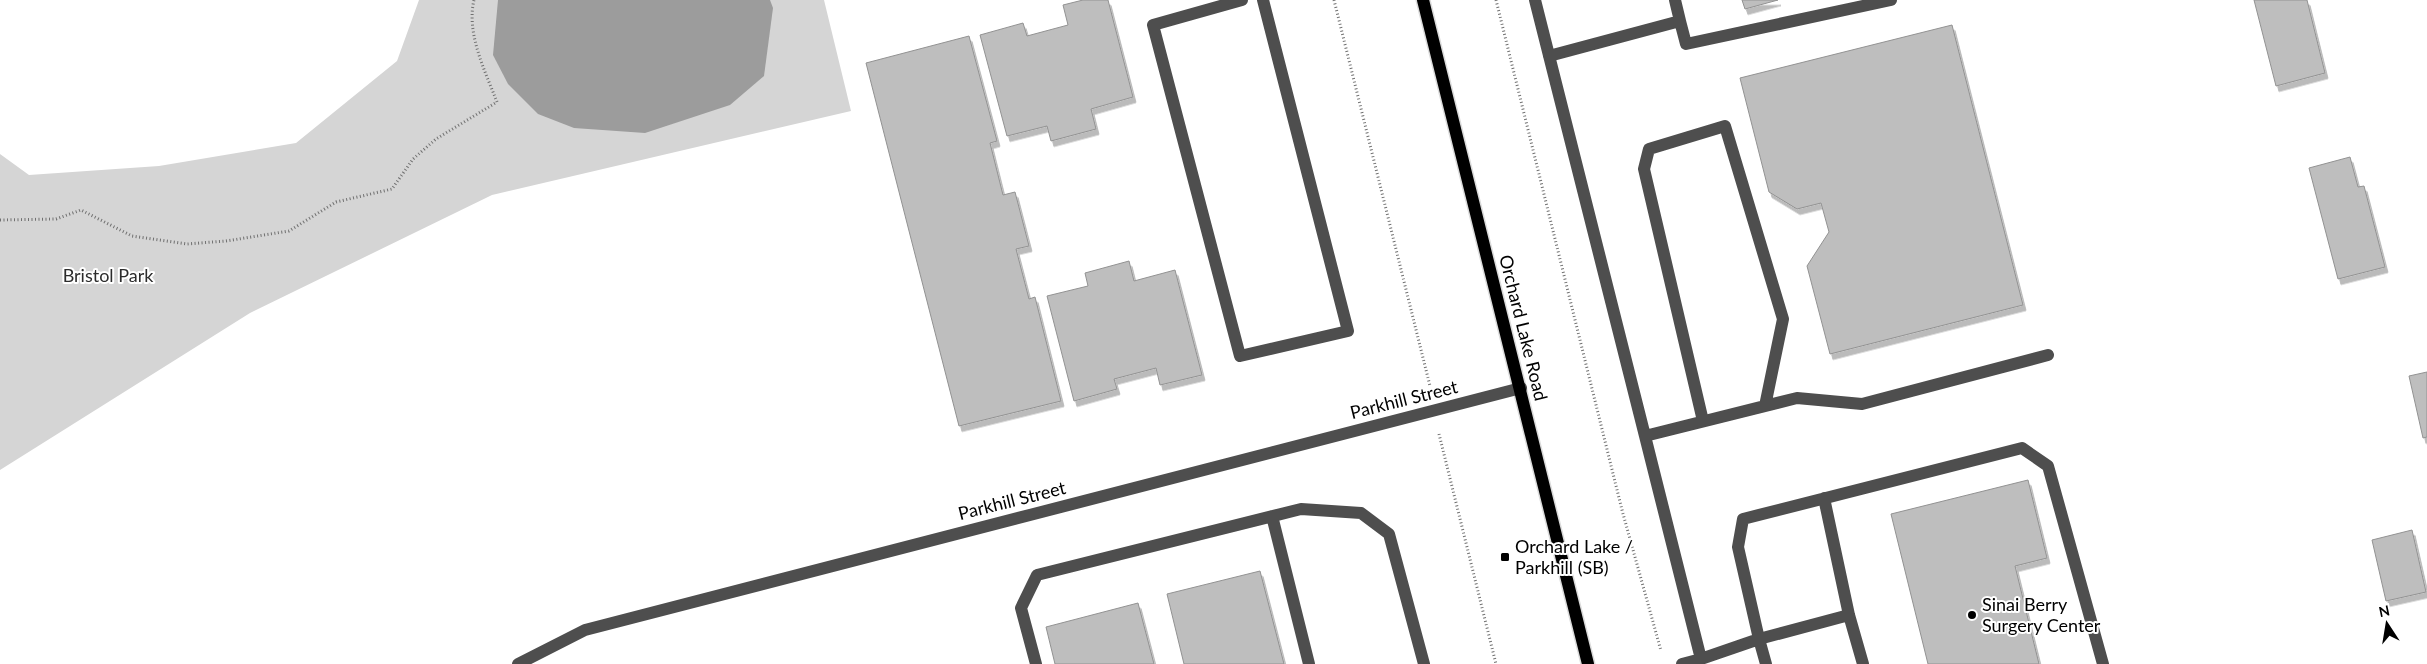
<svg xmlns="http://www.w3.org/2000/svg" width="2427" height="664" font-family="Lato,sans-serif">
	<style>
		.green { fill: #d5d5d5 }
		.water { fill: #9c9c9c }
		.building { fill: #bebebe; stroke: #929292; filter: url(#shadow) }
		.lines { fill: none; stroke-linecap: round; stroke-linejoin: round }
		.major-casing { stroke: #dbdbdb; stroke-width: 15 }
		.path { stroke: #707070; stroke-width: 3; stroke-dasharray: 1 2.5; stroke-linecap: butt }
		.minor { stroke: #4e4e4e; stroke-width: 12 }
		.major { stroke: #000; stroke-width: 12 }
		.poi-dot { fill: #000; stroke: #fff; stroke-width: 2 }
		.labels { text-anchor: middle; stroke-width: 4; stroke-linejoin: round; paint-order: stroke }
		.park-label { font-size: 18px; fill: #2c2c2c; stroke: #fff }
		.street-label { font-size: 18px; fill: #000; stroke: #fff }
		.poi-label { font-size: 18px; fill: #000; stroke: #fff; text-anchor: start }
	</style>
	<defs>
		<filter id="shadow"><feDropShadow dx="3" dy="5.5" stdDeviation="0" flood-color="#0004"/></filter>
	</defs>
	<rect width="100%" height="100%" fill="#fff"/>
	<path class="green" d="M419 0H824L851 111 492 195 250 313 0 470V154L29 175 159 166 296 143 397 61Z"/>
	<path class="water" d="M498 0H770L773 8 764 76 730 105 645 133 574 128 538 114 508 84 493 55Z"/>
	<path class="building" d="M1083 0H1108L1133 97 1091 109 1096 129 1051 141 1047 126 1007 136 980 35 1023 23 1027 36 1068 25 1063 5Z
		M1742 0H1778L1745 9Z
		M2254 0H2307L2325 73 2276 86Z
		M1952 25 2023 305 1830 354 1807 266 1829 232 1821 203 1797 209 1769 192 1740 78Z
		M969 36 997 141 990 143 1003 195 1015 192 1029 246 1016 249 1029 299 1035 297 1061 401 959 426 866 63Z
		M2350 157 2358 187 2364 186 2385 267 2338 279 2309 168Z
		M1129 261 1134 281 1175 270 1202 375 1160 385 1156 368 1114 379 1117 389 1074 401 1047 296 1088 286 1085 273Z
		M2427 372V437L2423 438 2409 376Z
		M2028 480 2047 558 2015 566 2039 664H1928L1891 514Z
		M2412 530 2426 592 2386 601 2372 540Z
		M1260 571 1284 664H1184L1167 594Z
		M1138 603 1154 664H1055L1046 627Z"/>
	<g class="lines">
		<g class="major-casing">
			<path id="major" d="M1423 0 1588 664"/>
		</g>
		<path class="path" d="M1334 0 1430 386
			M1496 0 1622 510 1661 651
			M0 220 56 219 81 210 132 236 187 244 226 241 289 231 336 202 392 189 413 159 436 139 497 102C485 71 466 33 474 0
			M1439 434 1496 664"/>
		<path class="minor" d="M1242 0 1153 25 1240 356 1348 331 1263 0
			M1535 0 1645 436
			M1675 0 1680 21
			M1549 56 1680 21 1686 44 1891 0
			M1703 421 1644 169 1649 149 1725 126 1783 319 1765 406
			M1824 498 1849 615 1863 664
			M1272 516 1309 664
			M1849 615 1759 639 1738 547 1743 519 2022 448 2048 466 2103 664
			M1701 659 1759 639 1766 664
			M518 664 585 630 1521 388
			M1036 664 1021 608 1037 575 1301 509 1361 513 1389 534 1424 664
			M1682 664 1701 659 1645 436 1797 398 1862 404 2048 355"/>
		<use href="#major" class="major"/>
	</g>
	<g class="poi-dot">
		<rect x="1500" y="552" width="10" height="10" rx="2.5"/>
		<circle cx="1972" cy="615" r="5"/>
	</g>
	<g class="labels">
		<g class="park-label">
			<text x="108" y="282">Bristol Park</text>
		</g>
		<g class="street-label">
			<text transform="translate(1523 328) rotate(76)" y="6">Orchard Lake Road</text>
			<text transform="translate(1404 400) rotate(-14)" y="6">Parkhill Street</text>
			<text transform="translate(1012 501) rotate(-14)" y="6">Parkhill Street</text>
		</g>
		<g class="poi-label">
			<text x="1515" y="553">Orchard Lake /<tspan x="1515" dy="21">Parkhill (SB)</tspan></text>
			<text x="1982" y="611">Sinai Berry<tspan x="1982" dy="21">Surgery Center</tspan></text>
		</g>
	</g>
	<g transform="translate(2387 624) rotate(348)" stroke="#ffffff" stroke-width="4" paint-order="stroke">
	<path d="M0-4L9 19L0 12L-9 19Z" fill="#000000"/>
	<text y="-8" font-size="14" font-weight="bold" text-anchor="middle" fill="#000000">N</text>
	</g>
</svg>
